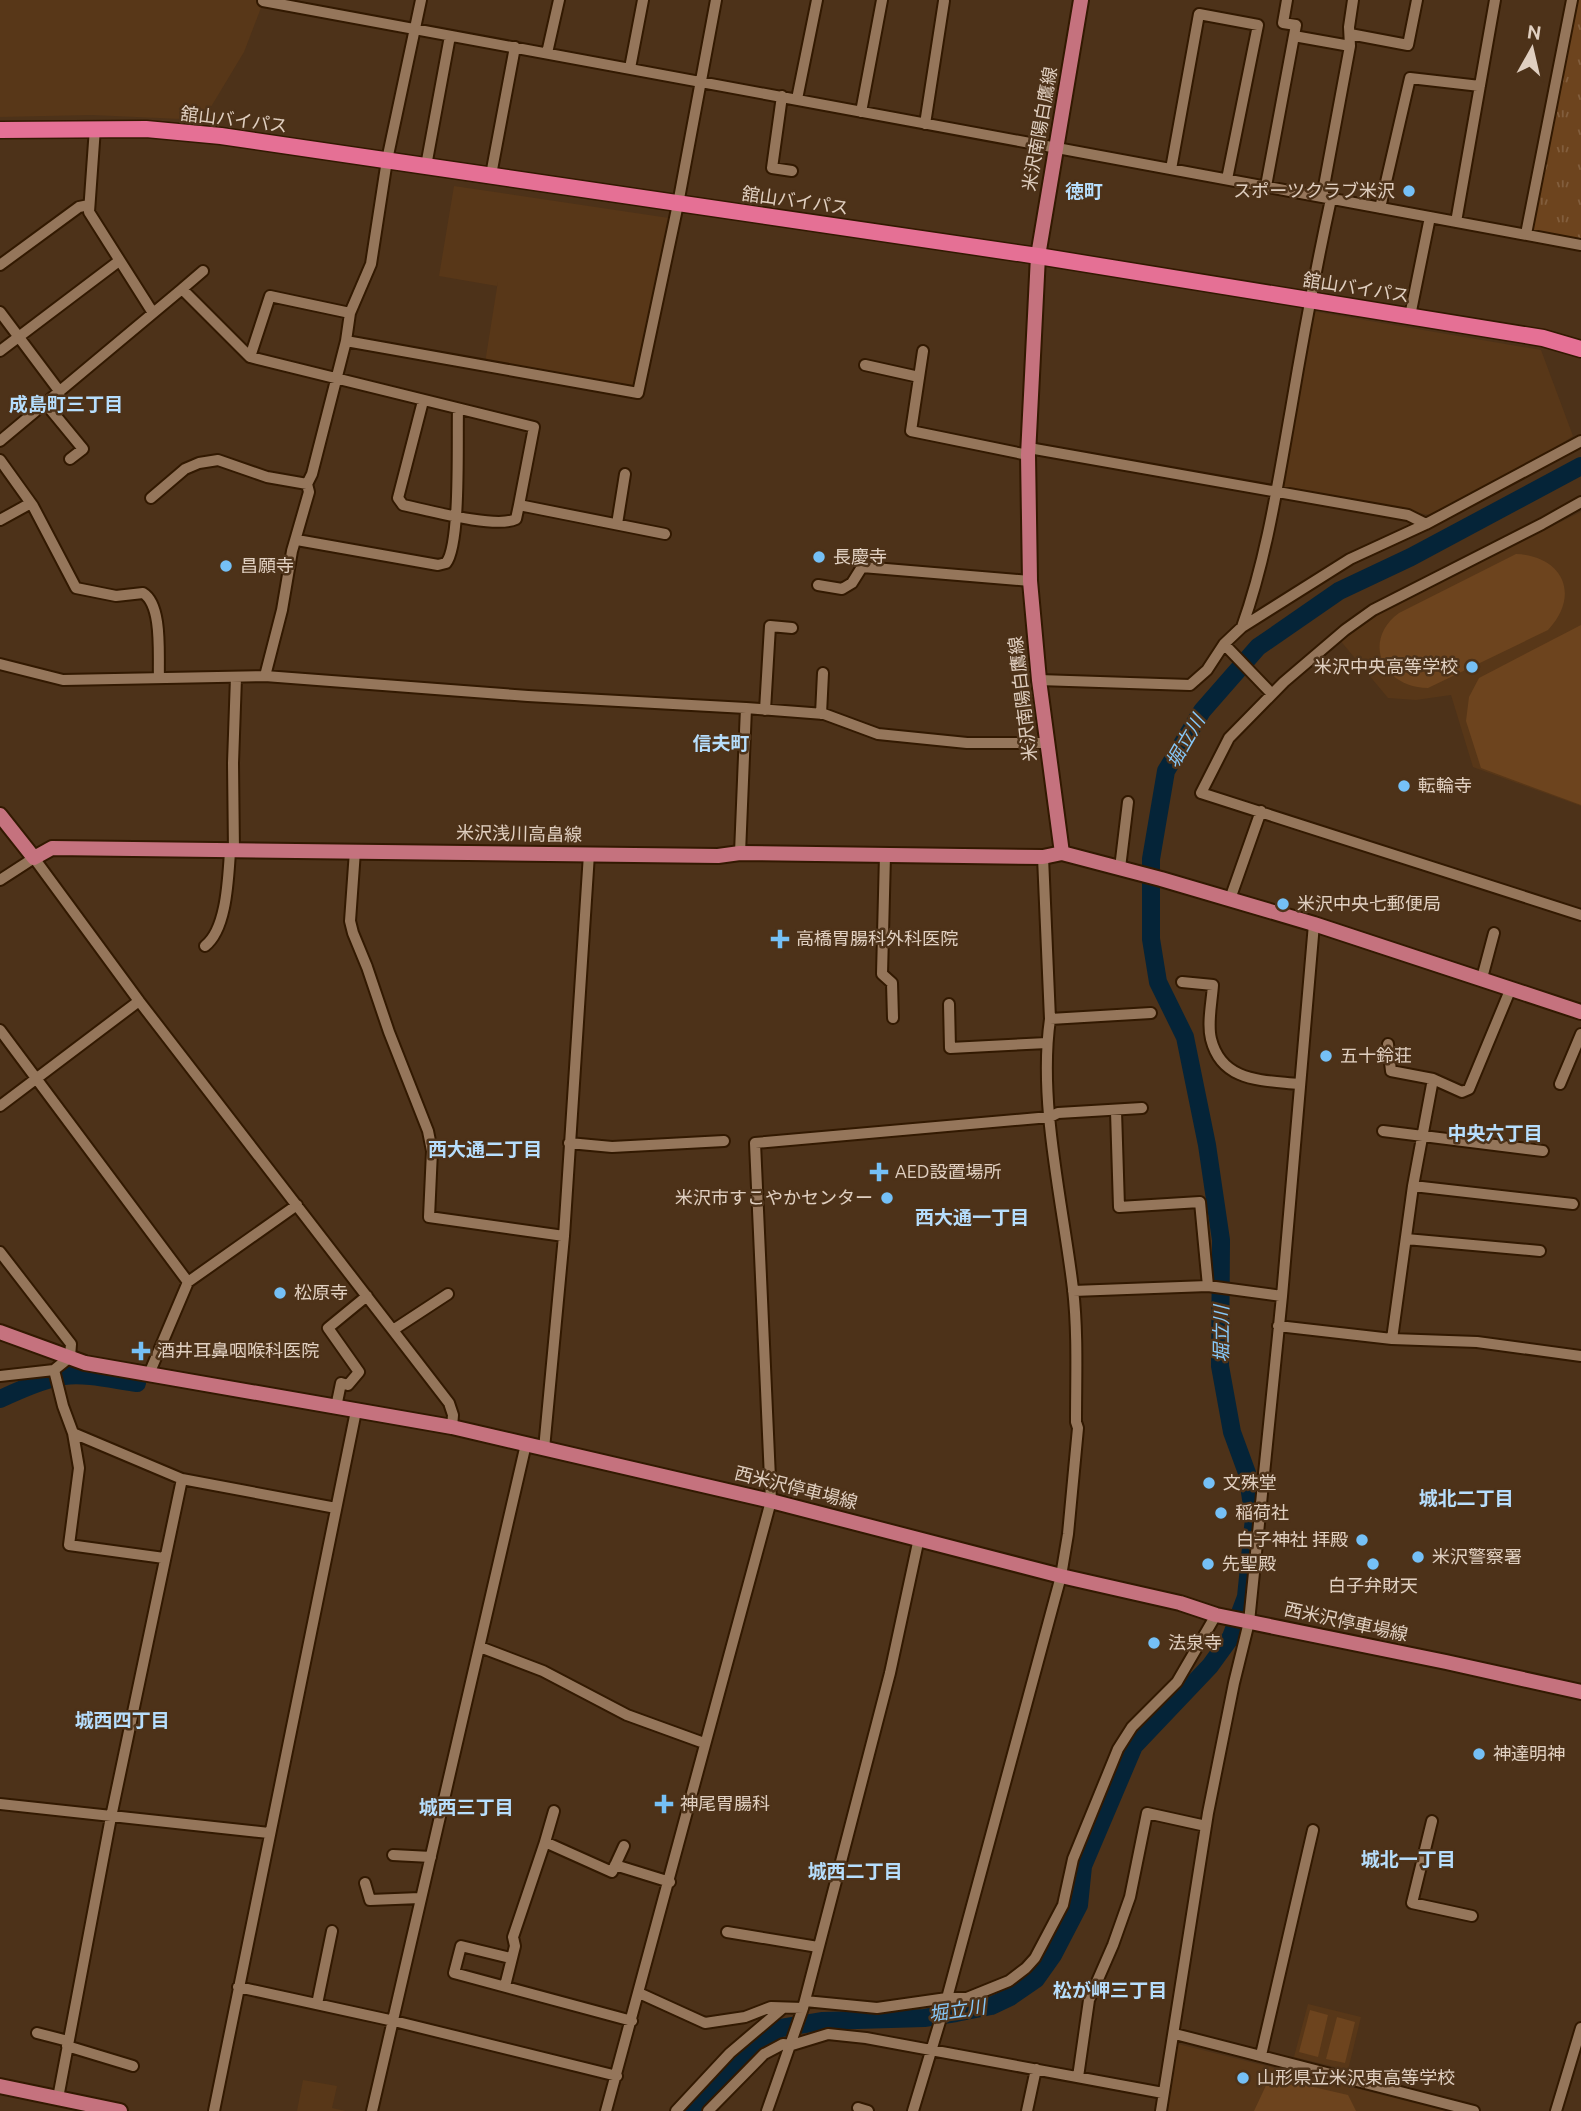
<svg xmlns="http://www.w3.org/2000/svg" width="1581" height="2111" font-family="Ubuntu,'Noto Sans JP',sans-serif">
	<style>
		.built { fill: #583718 }
		.grass { fill: url(#grass-tufts) }
		.garden { fill: #6d441e }
		.lines { fill: none; stroke-linecap: round; stroke-linejoin: round }
		.river { stroke: #052438; stroke-width: 18 }
		.minor-casing { stroke: #321901; stroke-width: 14 }
		.major-casing { stroke: #321901; stroke-width: 18 }
		.highway-casing { stroke: #321901; stroke-width: 19 }
		.minor { stroke: #95765b; stroke-width: 10 }
		.major { stroke: #c5727e; stroke-width: 14 }
		.highway { stroke: #e57095; stroke-width: 16 }
		.poi-dot { fill: #75c0f6; stroke: #4d3219; stroke-width: 2.5 }
		.labels { text-anchor: middle; stroke-width: 5; stroke-linejoin: round; paint-order: stroke }
		.street-label { font-size: 18px; fill: #e0cfc0; stroke: #4d3219 }
		.poi-label { font-size: 18px; fill: #e0cfc0; stroke: #4d3219; text-anchor: start }
		.neighbourhood-label { font-size: 19px; font-weight: bold; fill: #b6defd; stroke: #4d3219 }
		.water-label { font-size: 19px; font-style: italic; fill: #86c8f9; stroke: #4d3219 }
	</style>
	<defs>
		<pattern id="grass-tufts" width="24" height="20" patternUnits="userSpaceOnUse" patternTransform="scale(1.75)"><rect width="24" height="20" fill="#6d441e"/><path d="M3 7l-1-3M5 7V3M7 7l1-3M15 17l-1-3M17 17v-4M19 17l1-3" fill="none" stroke="#825e3d"/></pattern>
	</defs>
	<rect width="100%" height="100%" fill="#4d3219"/>
	<path class="built" d="M0 0H264L244 52 203 120 92 115 0 117Z
		M454 186 669 218 637 391 485 363 498 281 497 286 439 276Z
		M1311 311 1541 350 1573 436 1539 458 1430 515 1281 488Z
		M1581 512V806L1473 767 1451 695 1416 700 1388 698 1339 639 1373 613Z
		M1308 2004 1361 2017 1348 2070 1294 2057Z
		M1178 2044 1447 2111H1167Z
		M303 2080 337 2086 332 2108 346 2111H297Z"/>
	<path class="grass" d="M1576 0H1581V239L1532 231Z"/>
	<path class="garden" d="M1516 554C1563 556 1581 595 1548 630L1428 688C1383 688 1361 641 1399 613Z
		M1581 625V805L1481 768 1466 721 1469 697 1479 678Z
		M1310 2010 1328 2015 1318 2057 1299 2052Z
		M1337 2017 1355 2022 1345 2063 1326 2059Z
		M1270 2077 1348 2095 1356 2111H1254Z"/>
	<g class="lines">
		<path class="river" d="M0 1399C20 1390 42 1380 64 1376 87 1373 114 1380 137 1383
			M689 2111 732 2066 759 2042 781 2028 823 2021 924 2018 956 2013 991 2006 1010 1997 1036 1979 1053 1955 1079 1905 1083 1866 1134 1746 1210 1666 1231 1637 1246 1597 1254 1518 1247 1473 1232 1432 1220 1366 1221 1240 1207 1145 1185 1037 1158 982 1151 939V859L1166 771 1202 711 1258 647 1339 591 1411 557 1581 466"/>
		<g class="minor-casing">
			<path id="minor" d="M263 1 1581 245
				M1350 34 1408 45 1417 0
				M1294 36 1350 46
				M547 53 559 0
				M630 68 643 0
				M782 96 772 168 792 171
				M797 99 817 0
				M861 112 882 0
				M925 124 944 1
				M95 128 89 212 153 313
				M426 166 450 36
				M1171 169 1199 14 1258 25 1227 179
				M491 175 515 47
				M1266 186 1296 25 1283 23 1287 0
				M1322 197 1350 46 1349 27 1353 0
				M1380 208 1410 78 1480 86
				M1456 222 1495 0
				M1526 234 1572 0
				M0 265 79 207 89 205
				M182 289 203 271
				M0 312 60 392
				M1410 316 1430 217
				M346 341 638 393 678 204 716 0
				M0 351 119 261
				M923 351 911 431 1028 455
				M250 357 270 296 350 313
				M865 365 919 377
				M423 401 398 498 403 505C427 510 496 529 516 519L519 505 665 534
				M46 404 83 449 70 459
				M0 441 182 289 250 357 534 427 519 505
				M1029 448 1408 515 1426 524
				M0 460 33 506 76 588 116 596 143 593C163 605 158 656 159 678
				M151 498 185 469 199 463 218 460 267 477 307 484 312 474 346 341 350 313 371 264 387 160 421 0
				M1581 502 1542 524 1373 610 1345 630 1284 682 1229 738 1201 793 1581 915
				M0 520 31 503
				M617 524 625 474
				M297 540 438 565 446 563C461 545 457 438 458 409
				M818 585 842 589 852 583 862 567 1030 581
				M1242 627C1267 557 1278 482 1291 409 1303 338 1316 268 1331 199
				M1224 644 1272 694
				M0 664 63 680 265 676 528 696 746 708 824 714 878 734 967 743H1048
				M265 676 282 610 292 551 309 492 307 484
				M1039 680 1190 685 1207 670 1224 644 1242 627 1350 559 1426 524 1581 441
				M765 710 770 626 792 628
				M821 714 823 673
				M355 851 350 921 353 933 367 967 389 1032 428 1131 432 1151 429 1217 564 1236
				M234 852 233 763 236 677
				M740 853 746 708
				M885 855 882 974 892 983 893 1018
				M1120 868 1128 802
				M0 880 34 858 139 1001 449 1403 453 1415 452 1427
				M1230 899 1261 811
				M205 946C227 929 228 878 230 852
				M1482 978 1494 933
				M1182 982 1213 985C1212 1001 1207 1023 1211 1039 1222 1083 1263 1080 1299 1084
				M949 1004 950 1048 1047 1043
				M1050 1019 1151 1013
				M0 1030 188 1282
				M1388 1044 1391 1071 1433 1079 1462 1092 1469 1089 1511 988
				M1560 1084 1581 1034
				M0 1106 139 1001
				M1116 1111 1119 1207 1200 1202 1208 1286
				M1383 1131 1543 1151
				M569 1143 612 1147 724 1141
				M1413 1186 1573 1204
				M1406 1239 1540 1251
				M0 1252 71 1344 70 1357 54 1370 0 1376
				M1073 1291 1208 1286 1282 1296
				M1278 1326 1392 1339 1477 1342 1581 1356
				M393 1330 448 1294
				M1392 1339 1413 1186 1433 1079
				M54 1370 63 1406 73 1433 79 1468 69 1545 164 1558
				M149 1374 188 1282 297 1205
				M336 1407 341 1383 348 1385 359 1372 328 1328 367 1296
				M73 1433 182 1479 336 1508
				M544 1449 564 1236 589 854
				M480 1647 543 1671 627 1715 704 1743
				M0 1804 269 1833
				M1432 1821 1412 1903 1472 1916
				M545 1842 554 1811
				M393 1855 431 1857
				M615 1865 670 1882
				M365 1883 370 1900 420 1898
				M727 1932 818 1947
				M510 1958 461 1946 454 1973 632 2021
				M505 1986 515 1946 513 1937 545 1842 612 1872 624 1846
				M238 1987 394 2021 617 2076
				M639 1993 705 2023 745 2017 771 2007 803 2008
				M805 2001 877 2008 947 1998H967L1009 1981 1026 1968 1035 1958 1063 1905 1073 1859 1118 1749 1132 1727 1177 1682 1216 1615
				M317 2004 332 1931
				M37 2033 68 2041
				M1175 2034 1474 2111
				M67 2046 133 2066
				M1261 2055 1313 1830
				M1078 2077 1089 2000 1113 1945 1130 1897 1147 1813 1206 1826
				M58 2098 111 1817 182 1479
				M858 2108 868 2111
				M214 2111 356 1411
				M372 2111 526 1444
				M606 2111 771 1501 755 1143 1050 1117 1058 1113 1142 1108
				M676 2111 730 2053 783 2008
				M708 2111 764 2054 783 2044 792 2045 828 2034 866 2038 1163 2093
				M767 2111 803 2008 890 1673 919 1538
				M913 2111 947 1998 1061 1576 1068 1534 1078 1428 1076 1422C1076 1377 1078 1333 1073 1289 1063 1204 1038 1104 1050 1019L1043 857
				M1027 2111 1036 2069
				M1161 2111 1208 1813 1234 1683 1249 1622 1282 1296 1314 924
				M1556 2111 1581 2028"/>
		</g>
		<g class="major-casing">
			<path id="major" d="M0 815 34 858 52 848 718 856 740 853 1043 857 1062 853 1161 879 1314 924 1581 1012
				M1062 853 1039 680 1030 581 1028 455 1038 256 1081 0
				M0 1332 85 1363 452 1427 771 1501 1061 1576 1180 1603 1216 1615 1446 1662 1581 1692
				M0 2086 120 2111"/>
		</g>
		<g class="highway-casing">
			<path id="highway" d="M0 130 146 129 221 136 1038 256 1543 338 1581 349"/>
		</g>
		<use href="#minor" class="minor"/>
		<use href="#major" class="major"/>
		<use href="#highway" class="highway"/>
	</g>
	<g class="poi-dot">
		<circle cx="1409" cy="191" r="7"/>
		<circle cx="819" cy="557" r="7"/>
		<circle cx="226" cy="566" r="7"/>
		<circle cx="1472" cy="667" r="7"/>
		<circle cx="1404" cy="786" r="7"/>
		<circle cx="1283" cy="904" r="7"/>
		<path d="M776.5 928.5h7v7h7v7h-7v7h-7v-7h-7v-7h7z"/>
		<circle cx="1326" cy="1056" r="7"/>
		<path d="M875.5 1161.5h7v7h7v7h-7v7h-7v-7h-7v-7h7z"/>
		<circle cx="887" cy="1198" r="7"/>
		<circle cx="280" cy="1293" r="7"/>
		<path d="M137.5 1340.5h7v7h7v7h-7v7h-7v-7h-7v-7h7z"/>
		<circle cx="1209" cy="1483" r="7"/>
		<circle cx="1221" cy="1513" r="7"/>
		<circle cx="1362" cy="1540" r="7"/>
		<circle cx="1418" cy="1557" r="7"/>
		<circle cx="1208" cy="1564" r="7"/>
		<circle cx="1373" cy="1564" r="7"/>
		<circle cx="1154" cy="1643" r="7"/>
		<circle cx="1479" cy="1754" r="7"/>
		<path d="M660.5 1793.5h7v7h7v7h-7v7h-7v-7h-7v-7h7z"/>
		<circle cx="1243" cy="2078" r="7"/>
	</g>
	<g class="labels">
		<g class="street-label">
			<text transform="translate(234 120) rotate(7)" y="6">舘山バイパス</text>
			<text transform="translate(1040 129) rotate(-80)" y="6">米沢南陽白鷹線</text>
			<text transform="translate(795 201) rotate(8)" y="6">舘山バイパス</text>
			<text transform="translate(1356 288) rotate(9)" y="6">舘山バイパス</text>
			<text transform="translate(1023 699) rotate(-97)" y="6">米沢南陽白鷹線</text>
			<text transform="translate(519 834) rotate(1)" y="6">米沢浅川高畠線</text>
			<text transform="translate(796 1488) rotate(14)" y="6">西米沢停車場線</text>
			<text transform="translate(1346 1622) rotate(12)" y="6">西米沢停車場線</text>
		</g>
		<g class="poi-label">
			<text x="1395" y="197" text-anchor="end">スポーツクラブ米沢</text>
			<text x="833" y="563">長慶寺</text>
			<text x="240" y="572">昌願寺</text>
			<text x="1458" y="673" text-anchor="end">米沢中央高等学校</text>
			<text x="1418" y="792">転輪寺</text>
			<text x="1297" y="910">米沢中央七郵便局</text>
			<text x="796" y="945">高橋胃腸科外科医院</text>
			<text x="1340" y="1062">五十鈴荘</text>
			<text x="895" y="1178">AED設置場所</text>
			<text x="873" y="1204" text-anchor="end">米沢市すこやかセンター</text>
			<text x="294" y="1299">松原寺</text>
			<text x="157" y="1357">酒井耳鼻咽喉科医院</text>
			<text x="1223" y="1489">文殊堂</text>
			<text x="1235" y="1519">稲荷社</text>
			<text x="1348" y="1546" text-anchor="end">白子神社 拝殿</text>
			<text x="1432" y="1563">米沢警察署</text>
			<text x="1222" y="1570">先聖殿</text>
			<text x="1373" y="1592" text-anchor="middle">白子弁財天</text>
			<text x="1168" y="1649">法泉寺</text>
			<text x="1493" y="1760">神達明神</text>
			<text x="680" y="1810">神尾胃腸科</text>
			<text x="1257" y="2084">山形県立米沢東高等学校</text>
		</g>
		<g class="neighbourhood-label">
			<text x="1084" y="198">徳町</text>
			<text x="66" y="411">成島町三丁目</text>
			<text x="721" y="750">信夫町</text>
			<text x="1495" y="1140">中央六丁目</text>
			<text x="485" y="1156">西大通二丁目</text>
			<text x="972" y="1224">西大通一丁目</text>
			<text x="1466" y="1505">城北二丁目</text>
			<text x="122" y="1727">城西四丁目</text>
			<text x="466" y="1814">城西三丁目</text>
			<text x="1408" y="1866">城北一丁目</text>
			<text x="855" y="1878">城西二丁目</text>
			<text x="1110" y="1997">松が岬三丁目</text>
		</g>
		<g class="water-label">
			<text transform="translate(1185 741) rotate(-60)" y="7">堀立川</text>
			<text transform="translate(1221 1334) rotate(-90)" y="7">堀立川</text>
			<text transform="translate(957 2010) rotate(-8)" y="7">堀立川</text>
		</g>
	</g>
	<g transform="translate(1532 49) rotate(8)" stroke="#4d3219" stroke-width="5" paint-order="stroke">
	<path d="M0-5L12 26L0 18L-12 26Z" fill="#e0cfc0"/>
	<text y="-10" font-size="19" font-weight="bold" text-anchor="middle" fill="#e0cfc0">N</text>
	</g>
</svg>
